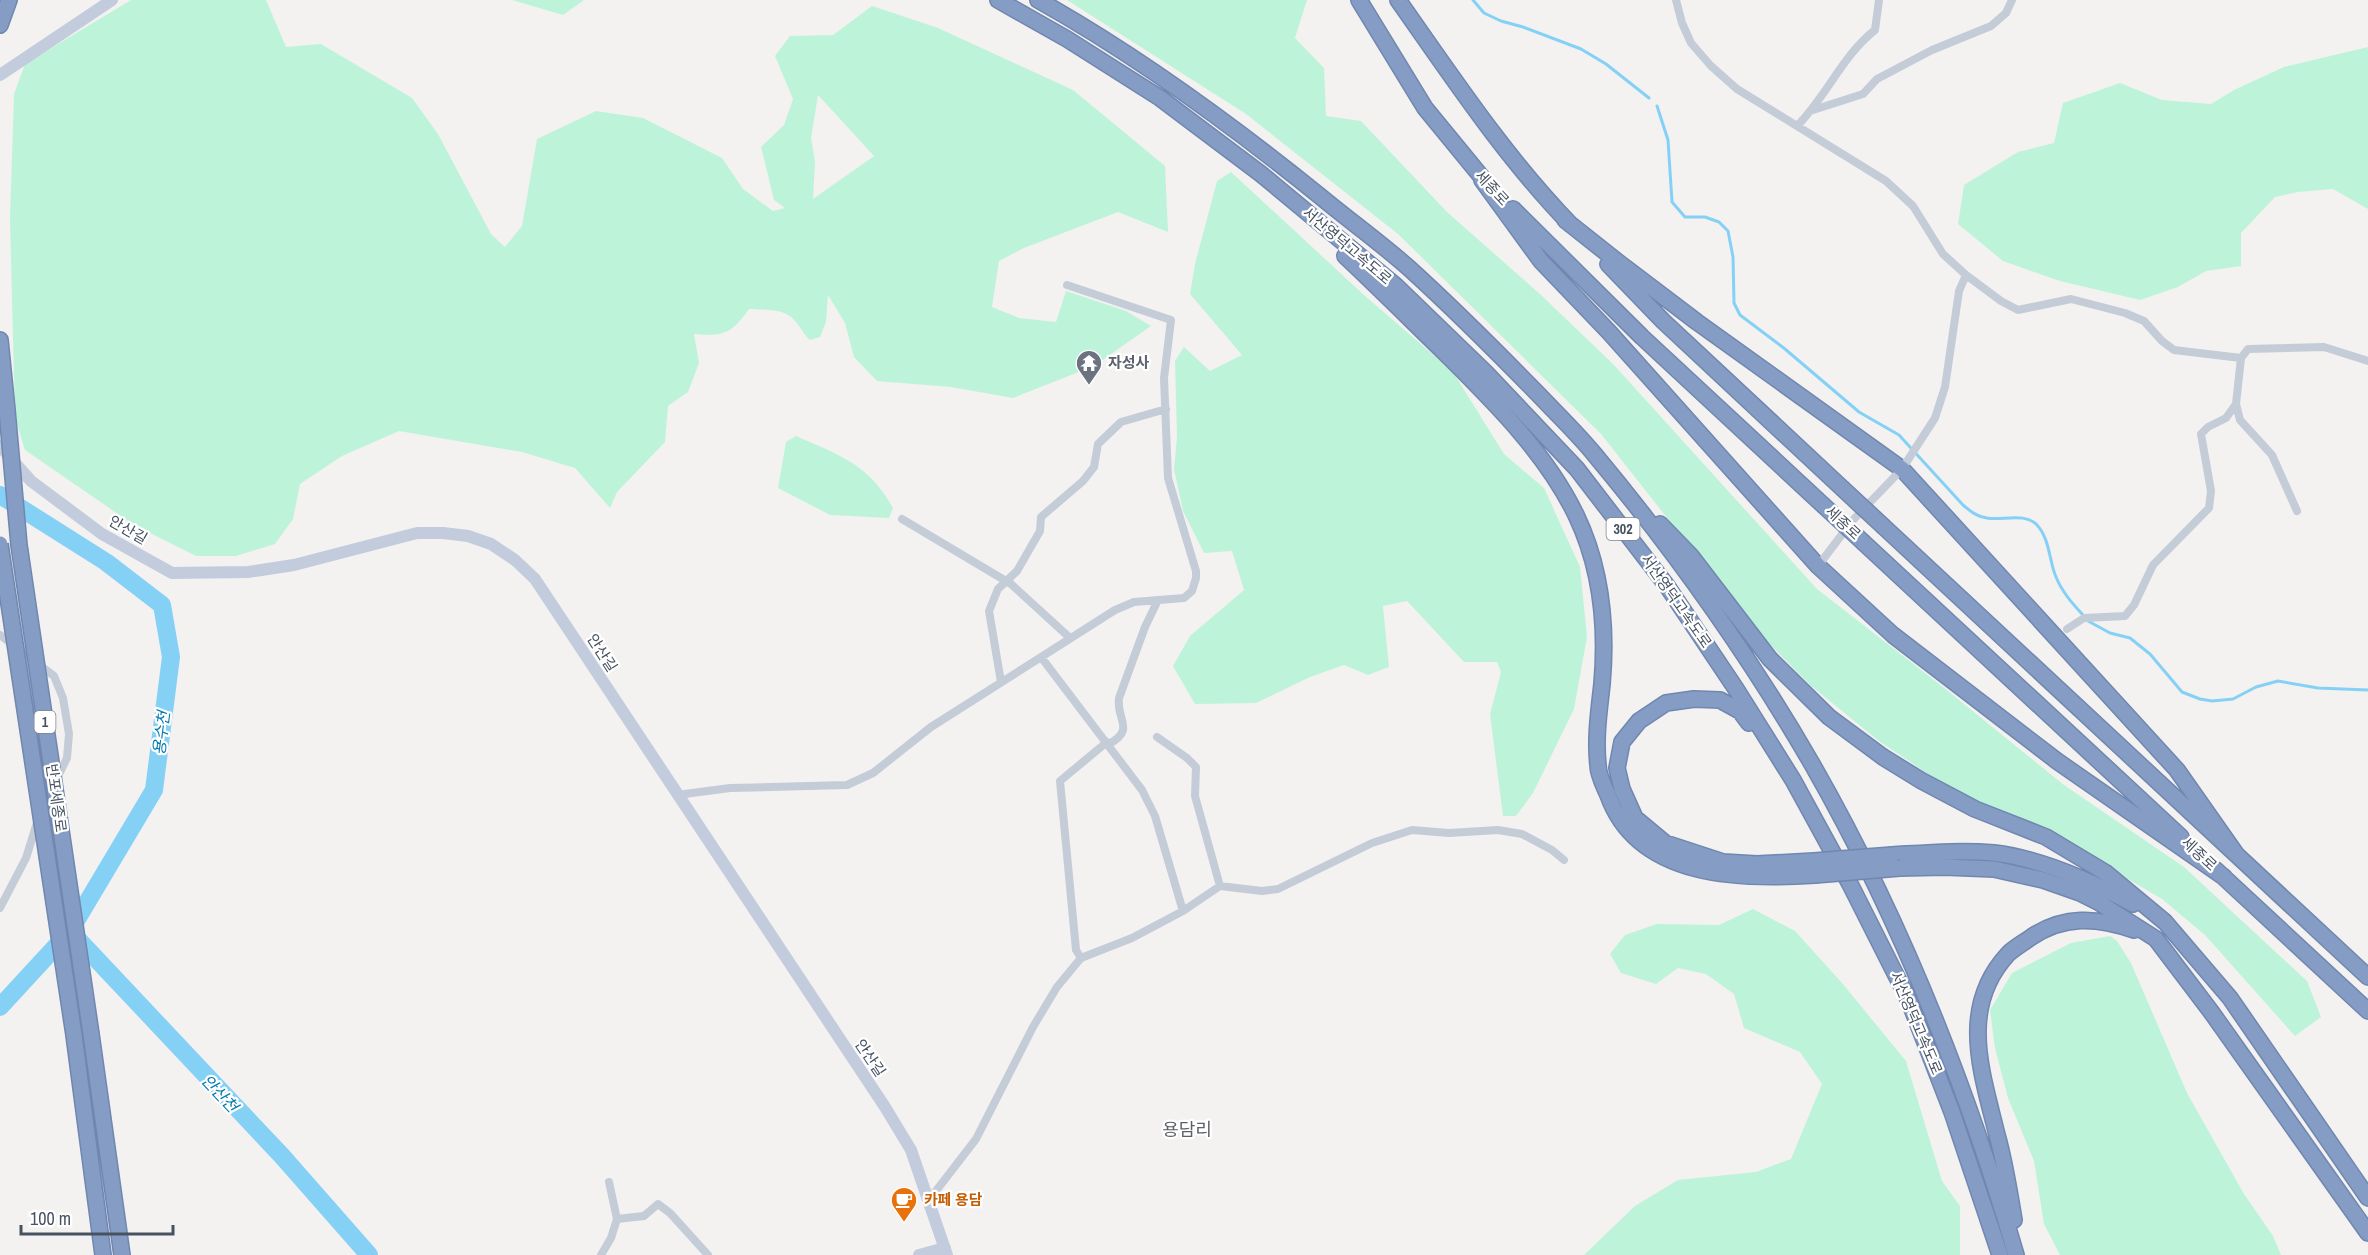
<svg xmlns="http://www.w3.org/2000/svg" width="2368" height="1255" font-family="'Archivo Narrow','Noto Sans KR',sans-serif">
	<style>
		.green { fill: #bdf4d9; fill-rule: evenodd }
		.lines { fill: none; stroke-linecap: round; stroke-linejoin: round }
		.stream { stroke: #85d1f6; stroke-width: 3 }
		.river { stroke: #85d1f6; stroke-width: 18 }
		.highway-casing { stroke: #7087b0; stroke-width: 18 }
		.street { stroke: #c4ccd7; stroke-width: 8 }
		.secondary { stroke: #c2ccdc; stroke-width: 12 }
		.highway { stroke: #859cc4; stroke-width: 15 }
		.highway-bridge-casing { stroke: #7087b0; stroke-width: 18; stroke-linecap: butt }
		.highway-bridge { stroke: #859cc4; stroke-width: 15 }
		.labels { text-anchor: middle; stroke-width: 4.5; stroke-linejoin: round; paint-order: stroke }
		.shield { fill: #fff; stroke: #7e8690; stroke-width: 1.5 }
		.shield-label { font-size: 14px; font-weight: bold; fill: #475261 }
		.street-label { font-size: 15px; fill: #475261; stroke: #fff }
		.worship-label { font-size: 15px; font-weight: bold; fill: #5b616d; stroke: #fff; text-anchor: start }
		.food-label { font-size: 15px; font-weight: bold; fill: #c56008; stroke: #fff; text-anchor: start }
		.water-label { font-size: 16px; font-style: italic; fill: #0179b2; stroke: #fff }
		.quarter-label { font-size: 18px; fill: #5d6067; stroke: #fff }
	</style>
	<rect width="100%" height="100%" fill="#f4f1f1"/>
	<path class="green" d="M131 0H266L286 47 321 44 412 98 438 134 491 234 505 247 522 226 537 139 596 111 643 118 722 158 743 189 773 211 785 208 774 200 761 147 784 125 793 99 775 56 790 36 833 35 872 6 938 28 1073 90 1165 166 1168 232 1118 212 1024 248 999 261 992 307 1019 318 1056 322 1066 291 1126 311 1151 326 1094 366 1013 398 951 387 877 381 854 357 845 323 828 295 826 322 820 337 810 340C803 334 801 327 795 321 785 308 764 310 749 309 732 333 724 337 694 334L699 363 688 392 668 406 665 442 617 492 610 508 575 468 522 452 399 431 342 456 300 484 293 519 275 544 236 556H196L134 525 25 450 15 418 10 218 14 94 25 64ZM818 95 874 156 813 199 815 161 811 138Z
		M512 0H584L563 15Z
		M1067 0H1307L1295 38 1324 68 1326 116 1361 121 1447 212 1541 295 1614 365 1817 589 1943 687 2064 785 2184 867 2307 981 2321 1017 2295 1036 2205 935 2162 899 2044 830 1951 789 1879 741 1810 685 1753 627 1601 434 1398 234 1246 114Z
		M2368 47V209L2333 189 2298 192 2275 197 2241 233V266L2206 271 2178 287 2140 300 2060 281 2003 261 1958 224 1964 185 2018 152 2054 143 2063 103 2120 83 2162 100 2211 104 2234 90 2284 67Z
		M1231 172 1364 295 1453 372 1504 454 1544 488 1580 567 1587 637 1574 709 1533 793 1516 816H1503L1490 714 1501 672 1497 662H1464L1407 601 1383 606 1389 667 1368 675 1344 665 1310 677 1256 703 1195 704 1173 666 1190 636 1244 590 1232 551 1204 553 1183 511 1174 469 1177 437 1175 361 1184 347 1210 371 1242 355 1190 294 1195 264 1217 181Z
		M796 436C839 455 869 464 893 508L889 518 830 515 778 488 786 442Z
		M1753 909 1795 931 1842 983 1906 1061 1942 1181 1960 1206V1255H1584L1635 1206 1678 1180 1756 1172 1791 1159 1822 1084 1800 1052 1744 1028 1734 994 1706 974 1678 968 1656 984 1621 973 1610 954 1625 935 1657 924 1719 925Z
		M2110 936 2117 941 2131 963 2187 1093 2244 1194 2273 1236 2281 1255H2060L2044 1224 2034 1161 2008 1098 1995 1048 1990 1010 2012 973 2071 943Z"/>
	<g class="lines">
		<path class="stream" d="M1473 0 1484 13 1501 21 1523 27 1581 49 1606 64 1649 98
			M1657 106 1668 140 1672 202 1685 217H1705L1719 222 1728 231 1733 257 1734 303 1740 315 1785 349 1859 412 1899 435 1963 505C1970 511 1977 517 1987 518 2002 521 2025 512 2037 525 2050 539 2049 561 2056 577 2062 592 2073 604 2083 615
			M2088 621 2110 633 2130 638 2150 654 2182 692 2200 699 2212 701 2233 699 2256 687 2278 681 2318 688 2368 690"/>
		<path class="river" d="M0 495 106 562 162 605 171 657 154 790 70 931 0 1007
			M70 931 282 1156 369 1255"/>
		<g class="highway-casing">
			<path id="highway" d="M998 0 1067 39 1160 98 1261 174 1396 286 1486 373 1577 469 1667 586 1736 689 1793 780 1851 886 1909 1001 1952 1112 2000 1255
				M1038 0C1138 56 1232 125 1321 197 1350 221 1382 244 1410 269 1454 309 1497 352 1539 395 1558 415 1578 434 1595 455 1675 551 1749 655 1812 764 1899 916 1967 1087 2016 1255
				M1359 0 1425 108 1489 186
				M1398 0C1453 78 1505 157 1571 225
				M0 25 9 0
				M1482 180 1541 261 1609 332 1818 566 1893 635 2057 761 2224 877
				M1513 209 1642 337 1823 505
				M1565 220 1618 262 1697 322 1902 469 2177 770 2236 854
				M1345 256C1379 288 1412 321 1446 354 1494 402 1546 453 1576 515 1601 567 1607 627 1602 684 1599 711 1595 738 1598 765 1598 775 1604 786 1608 795 1638 879 1741 880 1815 875
				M1608 264 1663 321 1842 488
				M0 340 7 410
				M1660 524 1691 556 1770 659 1829 717 1883 757 1922 781 1975 809 2046 837 2106 873 2165 922 2230 998 2368 1198
				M1884 527 2368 977
				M1864 543 2181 837
				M1749 723 1740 711 1720 700 1694 699 1666 703 1639 721 1622 742 1617 768 1622 789 1635 818 1665 843 1723 862 1757 864 1814 861
				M1892 855C1926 853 1960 850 1994 853 2043 859 2091 881 2133 904
				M1900 868 1944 867 1994 869 2043 880 2080 893 2098 902 2156 939 2212 1013 2368 1233
				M2216 870 2368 1011
				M91 1034 122 1255
				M74 1035 103 1255
				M2014 1220C2009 1191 2005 1163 1997 1135 1982 1073 1958 1008 2008 954 2014 948 2023 943 2030 938 2063 915 2097 917 2134 930"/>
		</g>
		<path class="street" d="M1676 0 1682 23 1691 43 1711 66 1737 89 1886 181 1913 206 1943 254 1966 275 1959 291 1945 387 1935 418 1902 469 1853 520 1818 566
			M1813 110 1863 94 1877 79 1932 50 1991 26 2006 13 2012 0
			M1797 126C1826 97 1843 55 1875 30L1879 0
			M1966 275 2001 301 2018 310 2071 299 2125 313 2144 321 2162 341 2174 350 2241 358 2248 349 2324 347 2368 361
			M2241 358 2236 404 2240 420 2272 455 2297 511
			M902 519 1011 584 1070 638
			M2067 629 2084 618 2125 616 2134 605 2153 565 2209 508 2211 491 2201 434 2208 427 2226 418 2236 404
			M0 635 54 676 63 698 69 734 67 758 40 813 26 858 0 908
			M1041 657 1142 790 1155 816 1183 911
			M1001 682 989 611 998 589 1017 571 1040 531 1041 517 1083 481 1094 467 1098 444 1121 422 1166 409
			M1157 737 1187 758 1196 767 1195 796 1220 886
			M1109 744C1136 729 1116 720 1119 698L1145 627 1158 600
			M677 795 730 788 847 785 873 773 931 727 1115 610 1134 602 1184 598 1192 591 1196 578V571L1168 478 1164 378 1171 320 1067 285
			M1081 958 1076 950 1060 781 1107 742
			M609 1182 617 1219
			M929 1200 976 1139 1033 1027 1057 987 1081 958 1132 938 1183 911 1220 886 1262 891 1278 889 1372 843 1412 830 1449 833 1498 830 1522 834 1552 850 1564 860
			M601 1255 611 1238 617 1219 644 1216 658 1204 670 1213 708 1255"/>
		<path class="secondary" d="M0 75 112 0
			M0 446 31 481 102 534 172 573 248 572 294 565 417 533H443L468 536 491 544 515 560 535 579 885 1107 911 1150 947 1255
			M919 1255 945 1248"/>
		<use href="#highway" class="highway"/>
		<g class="highway-bridge-casing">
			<path id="highway-bridge" d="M7 410 19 545 91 1034
				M1842 488 1884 527
				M1823 505 1864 543
				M0 544 74 1035
				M1814 861 1892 855
				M1815 875 1900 868"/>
		</g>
		<use href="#highway-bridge" class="highway-bridge"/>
	</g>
	<defs>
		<g id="temple-pin" transform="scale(1.35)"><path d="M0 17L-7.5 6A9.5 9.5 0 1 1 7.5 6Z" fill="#6b7280" stroke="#fff"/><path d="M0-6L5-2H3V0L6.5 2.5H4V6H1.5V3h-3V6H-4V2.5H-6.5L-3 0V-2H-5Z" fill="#fff"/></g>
		<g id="cafe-pin" transform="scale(1.35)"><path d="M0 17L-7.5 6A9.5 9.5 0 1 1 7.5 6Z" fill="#e8710a" stroke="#fff"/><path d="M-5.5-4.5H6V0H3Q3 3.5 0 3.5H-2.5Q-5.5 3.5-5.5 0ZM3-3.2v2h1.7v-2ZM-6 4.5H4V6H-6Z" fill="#fff"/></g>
	</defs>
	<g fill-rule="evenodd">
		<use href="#temple-pin" x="1089" y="363"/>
		<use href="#cafe-pin" x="904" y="1200"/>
	</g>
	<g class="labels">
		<g class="shield">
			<rect x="1606.5" y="518" width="33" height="22" rx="4.5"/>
			<rect x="34.5" y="711" width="21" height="22" rx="4.5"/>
		</g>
		<g class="shield-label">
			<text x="1623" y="534">302</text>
			<text x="45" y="727">1</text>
		</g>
		<g class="street-label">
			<text transform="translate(1492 188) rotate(47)" y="5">세종로</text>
			<text transform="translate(1347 246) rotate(40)" y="5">서산영덕고속도로</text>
			<text transform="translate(1843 523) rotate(43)" y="5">세종로</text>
			<text transform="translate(128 530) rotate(30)" y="5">안산길</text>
			<text transform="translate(1676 601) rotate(55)" y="5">서산영덕고속도로</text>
			<text transform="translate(602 653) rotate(57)" y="5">안산길</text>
			<text transform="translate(56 798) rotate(82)" y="5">반포세종로</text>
			<text transform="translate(2199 854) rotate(43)" y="5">세종로</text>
			<text transform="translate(1916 1023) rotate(67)" y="5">서산영덕고속도로</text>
			<text transform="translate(870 1058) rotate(56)" y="5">안산길</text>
		</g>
		<g class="worship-label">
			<text x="1108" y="368">자성사</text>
		</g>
		<g class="food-label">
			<text x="924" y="1205">카페 용담</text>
		</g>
		<g class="water-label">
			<text transform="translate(161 733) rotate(-83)" y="6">용수천</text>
			<text transform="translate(220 1093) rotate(47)" y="6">안산천</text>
		</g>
		<g class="quarter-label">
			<text x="1187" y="1136">용담리</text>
		</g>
	</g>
	<path d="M21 1225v9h152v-9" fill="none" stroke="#475261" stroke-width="3"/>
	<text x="30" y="1225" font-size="18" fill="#475261" stroke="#ffffff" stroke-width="4.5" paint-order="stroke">100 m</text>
</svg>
